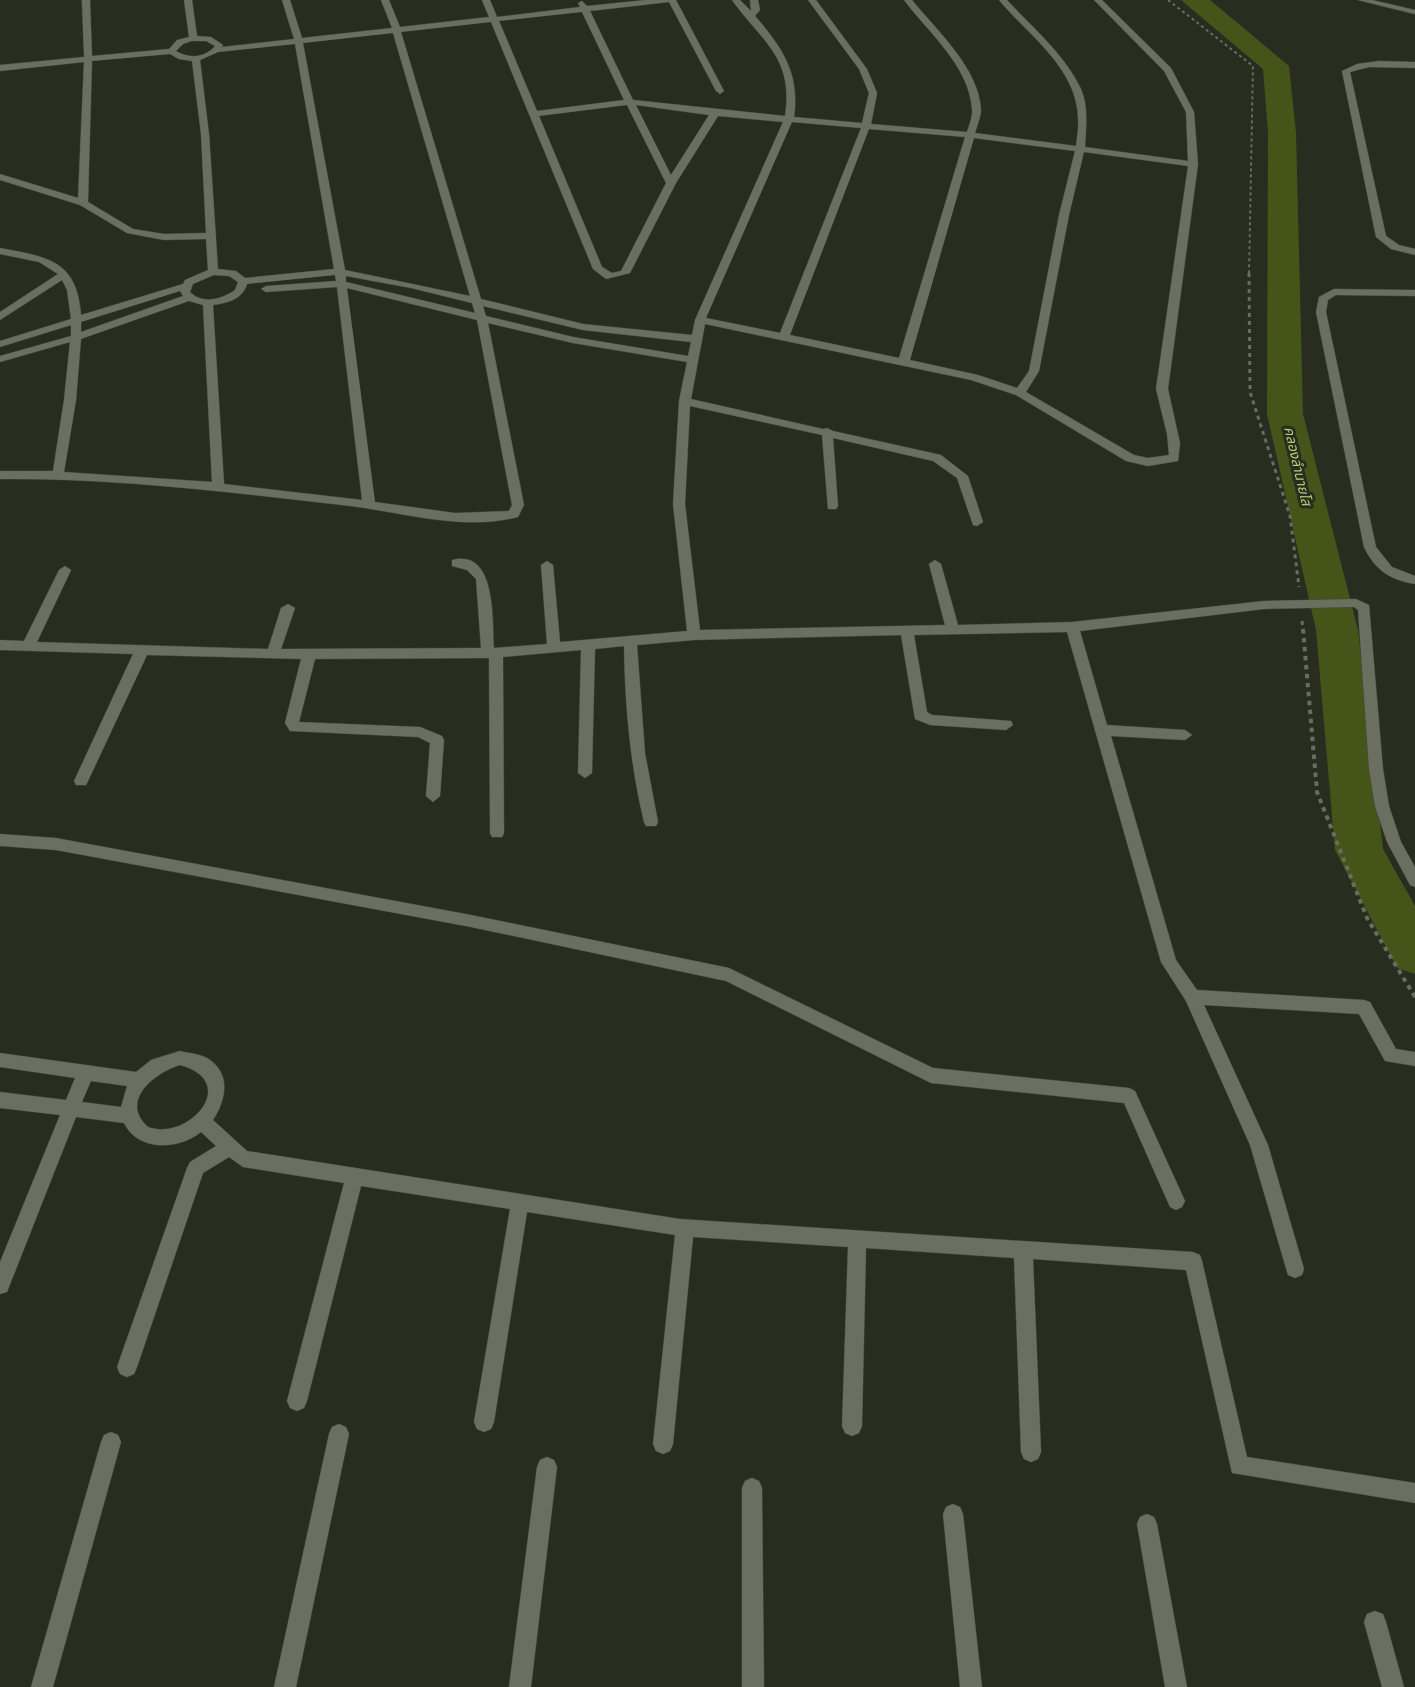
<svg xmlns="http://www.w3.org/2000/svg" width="1415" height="1687" font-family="'Public Sans','Noto Sans Thai',sans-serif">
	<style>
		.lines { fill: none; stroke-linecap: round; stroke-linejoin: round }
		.river { fill: #455419; fill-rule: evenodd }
		.minor-casing { stroke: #46483e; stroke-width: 1 }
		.path-far2 { stroke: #696c61; stroke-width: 2; stroke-dasharray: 3 3; stroke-linecap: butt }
		.path-far1 { stroke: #696c61; stroke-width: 3; stroke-dasharray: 4 4; stroke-linecap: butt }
		.path { stroke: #696c61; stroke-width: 4; stroke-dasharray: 4.5 4.5; stroke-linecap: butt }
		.minor { fill: #6a6f60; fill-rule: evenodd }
		.labels { text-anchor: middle; stroke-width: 6; stroke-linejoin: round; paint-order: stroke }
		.far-water-label { font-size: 14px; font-style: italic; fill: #b3cb75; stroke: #292d20 }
	</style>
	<rect width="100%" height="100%" fill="#292d20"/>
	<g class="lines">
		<path class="river" d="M1181 0H1210L1289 66 1296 133 1303 414 1358 630 1383 849 1415 906V974L1397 968 1335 850 1316 630 1267 414 1268 133 1263 69Z"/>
		<g class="minor-casing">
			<path id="minor" d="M82 0H90L92 56 169 49 177 40 189 37 184 0H192L197 36 211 37 223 45 222 47 294 39 282 0H290L302 38 392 28 381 0H389L400 27 489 17 482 0H490L497 17 580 7 578 3 582 1 587 6 646 0H676L724 91 720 94 716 91 669 2 590 11 633 100 785 116C794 57 762 42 732 0H740L751 11 750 0H758L760 10 755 16C783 48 800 74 794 117L862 123 869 93 859 69 808 0H816L867 69 877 93 871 124 967 132C969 125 973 117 972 109 969 66 929 33 904 0H912C937 31 979 68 981 110 981 117 977 126 975 133L1076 146C1077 137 1079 127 1078 118 1077 68 1028 35 999 0H1007C1032 27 1064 54 1080 87 1089 105 1086 127 1085 147L1188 161 1186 112 1164 71 1094 0H1102L1171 68 1194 112 1198 164 1168 389 1180 443 1178 461 1148 466 1126 461 1016 395 971 380 705 324 691 399 823 429 827 428 833 431 941 455 968 476 983 522 977 526 973 525 957 478 933 461 833 438 838 506 836 509H828L822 435 690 406 685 504 700 630 945 625 929 564 935 560 941 564 958 625 1072 622 1264 601 1356 599 1369 605 1383 769 1389 806 1401 842 1415 867V887L1410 885 1387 842 1375 806 1369 769 1358 610 1354 607 1264 609 1080 631 1107 725 1185 730 1192 735 1185 740 1111 736 1176 960 1197 990 1364 1000 1370 1002 1396 1049 1415 1052V1066L1385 1061 1359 1014 1204 1005 1268 1145 1304 1269 1302 1275 1295 1278 1288 1275 1250 1145 1186 1001 1161 962 1067 632 914 635 927 712 932 715 1011 721 1013 725 1006 730 930 725 915 719 901 635 694 640 637 645 645 753 658 822 656 826H646L644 822C630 764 625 706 624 646L595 649 592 773 585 778 578 773 581 650 503 657 504 833 502 837H492L490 833 489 658 315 659 299 722 420 727 442 736 444 740 440 796 433 802 426 796 430 743 418 737 290 731 285 723 301 659 147 655 88 781 86 785H76L74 781 133 654 0 650V640L24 641 59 570 65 566 71 570 37 642 268 649 281 608 288 604 295 608 281 649 481 648 476 579 467 570 452 566V560C497 548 492 621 494 648L547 644 541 565 547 561 553 565 560 642 687 631 673 504 679 401 687 362 573 343 488 323 524 505 518 517C461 532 399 511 342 505 228 492 115 478 0 479V471H53L64 400 70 342 0 362V356L71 336V325L0 347V341L71 319 67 290 62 280 0 320V312L58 274 39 262 0 254V248C48 257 77 260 81 315L183 284 185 280 208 270 206 239 164 240 127 233 80 205 0 180V174L78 198 84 62 0 71V65L84 57ZM582 12 624 100 537 111 499 21ZM491 22 593 269 606 279 630 273 676 183 718 116 783 122 695 320 692 335 583 324 481 299 401 32ZM393 33 470 296 345 270 303 43ZM192 41H206L215 46C205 58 189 59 176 51L183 44ZM295 44 334 269 245 278 236 271 218 269 209 134 200 60 218 52ZM170 54 179 59 192 61 201 134 206 233 164 234 133 229 88 202 92 61ZM627 105 666 183 621 271 612 273 602 267 539 116ZM636 105 709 115 671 175ZM792 122 861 128 780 333 706 318ZM869 129 965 137 899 358 790 335ZM974 138 1075 151 1059 215 1029 371 1017 388 978 375 910 360ZM1084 152 1188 166 1156 389 1167 434 1169 455 1148 458 1134 455 1026 392 1039 371 1069 215ZM214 275 229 276 238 282 235 290C222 299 203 305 190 292L193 284ZM335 275 336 281 266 286 261 289 266 292 337 287 362 500 224 484 213 305C228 303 243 299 247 284ZM346 276 411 288 472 303 475 313 346 282ZM347 288 477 320 512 505 509 511 455 513 375 502ZM180 291 183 296 81 332V322ZM189 301 203 305 212 482 64 472 76 400 81 339ZM483 306 583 330 691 342 688 356 573 337 486 316Z
				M1358 0H1372L1415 10V14Z
				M1379 61 1415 62V68L1369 67 1350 72 1386 236 1399 245 1415 249V255L1391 249 1376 237 1342 71 1357 64Z
				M1334 289 1415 290V296L1336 295 1328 300 1326 312 1376 547 1392 567 1415 576V584C1390 580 1375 570 1364 547L1316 312 1319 297Z
				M0 834 56 838 471 915 729 968 933 1068 1129 1088 1135 1091 1185 1201 1182 1207 1176 1210 1170 1207 1124 1103 931 1083 726 981 471 927 56 850 0 846Z
				M180 1051C188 1053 200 1054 207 1058 232 1073 226 1100 213 1120L247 1151 680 1219 1193 1252 1200 1255 1202 1261 1247 1457 1415 1483V1503L1232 1473 1186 1270 1033 1259 1041 1452 1038 1459 1031 1462 1024 1459 1021 1452 1014 1258 866 1248 862 1426 859 1433 852 1436 845 1433 842 1426 848 1247 693 1237 673 1444 670 1451 663 1454 656 1451 653 1444 675 1235 527 1212 494 1422 491 1429 484 1432 477 1429 474 1422 510 1209 361 1186 307 1401 304 1408 297 1411 290 1408 287 1401 344 1183 243 1167 229 1157 203 1173 137 1367 134 1374 127 1377 120 1374 117 1367 187 1168 190 1162 216 1146 201 1132C179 1150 138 1152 124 1123L76 1117 7 1292 0 1294V1262L60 1115 0 1108V1092L66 1100 75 1078 0 1067V1053L136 1072 151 1060ZM180 1065C242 1082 188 1142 148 1127 119 1101 154 1073 180 1065ZM91 1081 127 1086 121 1107 82 1102Z
				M339 1424 346 1427 349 1434 296 1687H274L329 1434 332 1427Z
				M111 1432 118 1435 121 1442 53 1687H31L101 1442 104 1435Z
				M547 1457 554 1460 557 1467 531 1687H509L537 1467 540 1460Z
				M752 1478 759 1481 762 1488 764 1687H742V1488L745 1481Z
				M953 1504 960 1507 963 1514 982 1687H960L943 1514 946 1507Z
				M1147 1514 1154 1517 1157 1524 1187 1687H1165L1137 1524 1140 1517Z
				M1375 1611 1383 1614 1386 1622 1404 1687H1382L1364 1622 1367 1614Z"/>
		</g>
		<path class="path-far2" d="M1168 0 1253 66 1249 275"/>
		<path class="path-far1" d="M1249 273 1250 392 1290 516 1299 587
			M1302 621 1303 630"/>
		<path class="path" d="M1303 629 1317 792 1367 918 1415 997"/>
		<use href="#minor" class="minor"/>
	</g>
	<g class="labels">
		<g class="far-water-label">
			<text transform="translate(1298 466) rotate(77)" y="5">คลองลำนายโส</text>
		</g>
	</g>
</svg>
